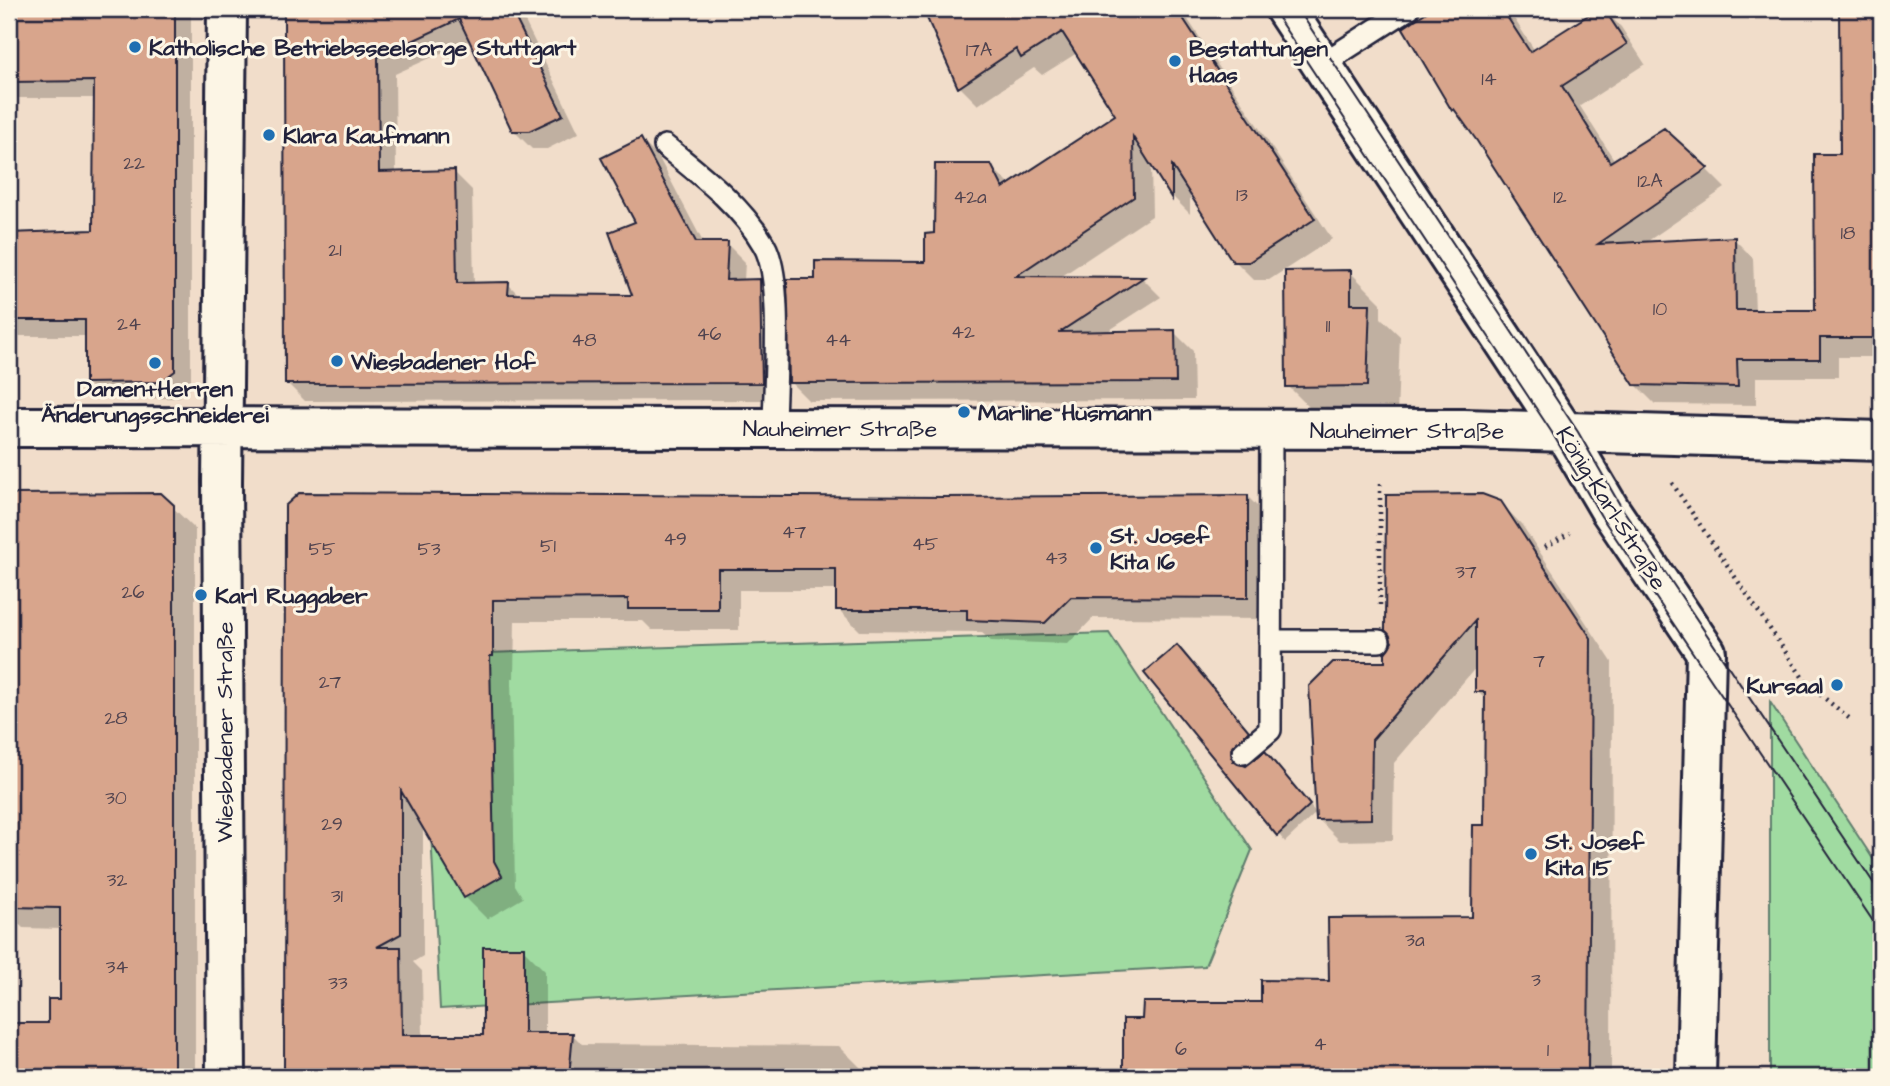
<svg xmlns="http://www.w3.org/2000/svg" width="1890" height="1086" font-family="'Architects Daughter',sans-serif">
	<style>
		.green { fill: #a0dba1; stroke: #617e6e; stroke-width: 2 }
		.shadow { fill: #0003 }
		.building { fill: #d8a58c; stroke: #22223b; stroke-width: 2 }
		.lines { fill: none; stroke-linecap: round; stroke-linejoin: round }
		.service-casing { stroke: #22223b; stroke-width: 26 }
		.minor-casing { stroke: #22223b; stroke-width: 44 }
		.path { stroke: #22223b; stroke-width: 4.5; stroke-dasharray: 2 5; stroke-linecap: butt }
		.service { stroke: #fcf5e5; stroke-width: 21 }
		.minor { stroke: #fcf5e5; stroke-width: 38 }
		.tram { stroke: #22223b; stroke-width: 2 }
		.poi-dot { fill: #1f6fb2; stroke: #fcf5e5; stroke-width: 2.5 }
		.labels { text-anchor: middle; stroke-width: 6; stroke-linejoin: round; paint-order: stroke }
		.number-label { font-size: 19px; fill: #50434f }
		.poi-label { font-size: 23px; font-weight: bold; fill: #22223b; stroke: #fcf5e5; text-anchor: start }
		.street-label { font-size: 23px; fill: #22223b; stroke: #fcf5e5 }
	</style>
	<rect width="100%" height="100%" fill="#f1ddca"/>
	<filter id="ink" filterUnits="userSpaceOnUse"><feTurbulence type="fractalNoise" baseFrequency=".0143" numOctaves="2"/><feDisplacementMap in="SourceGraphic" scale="14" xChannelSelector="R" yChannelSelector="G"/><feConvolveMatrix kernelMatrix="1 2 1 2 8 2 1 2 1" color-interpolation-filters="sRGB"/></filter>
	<g filter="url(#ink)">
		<path class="green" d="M1109 633 1252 850 1205 966 440 1009 422 655Z
			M1770 702 1881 871V1077H1770Z"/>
		<path class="shadow" d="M9 9H191V388L178 398 103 399 86 382V336H9V235L95 232 96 98H9Z
			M287 9H519L579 133 547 149H532L513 130 470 40 395 74 396 173 454 172 472 190 474 284H508L520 296 634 297 641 140 659 158 704 244H727L745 262 744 281H759L777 299 779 400 305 401 287 383Z
			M925 9H1181L1332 239 1269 280H1254L1235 261 1190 191V214L1174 198 1151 162 1152 216 1059 278 1143 279 1161 297 1105 333 1174 332 1193 351 1194 400 809 401 790 382 817 281 927 263 936 235 990 165 1010 185 1117 115 1077 53 1042 75 1034 68 978 105 960 87Z
			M1390 9H1508L1535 51 1603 9 1621 27 1645 64 1580 106 1615 161 1706 169 1725 188 1645 243 1734 239 1753 258 1755 312H1816L1842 156 1841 9H1881V357H1838V377H1756V405L1655 404 1635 384 1464 121 1453 110 1403 30 1408 26Z
			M1350 272 1381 303V318L1400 336 1397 416 1319 417 1288 386Z
			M9 494 160 495 195 529V1077H9V1024H50L62 1001V929L23 928 9 915Z
			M1248 497 1270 519V619L1093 618 1068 644 991 641 981 632 860 631 838 609V590H739V630H652L643 621H515L514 678H511L515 885 523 898 487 919 465 897 423 824V956L413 962 422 971 423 1037 485 1036 523 949 545 971V1035H573L582 1044 839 1046 861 1068H1124L1144 1021 1263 1004 1331 983 1474 919 1486 827 1487 701 1477 691V666L1394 763 1393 840 1340 841 1318 819 1387 664 1500 502 1522 525 1612 662 1611 1077H286V507Z
			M1183 654 1254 739 1237 755 1238 765 1246 768 1272 760 1316 813 1285 842 1146 673Z"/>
		<path class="building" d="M9 9H175V371L161 382 85 383V320H9V233L93 230 94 81 9 82Z
			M284 9H511L563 115 529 131H512L459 19 378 57 379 172 455 170 457 283 509 282 508 294 632 295 609 232 635 222 601 158 641 138 696 242H728L726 280 760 279 762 383 285 384Z
			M923 9H1177L1315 219 1249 262H1233L1172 166V199L1133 137 1134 197 1016 276 1144 277 1060 332 1175 330 1176 382 789 383 787 279H815V261L925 262V234L934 233 935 164H991L1003 188 1115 115 1062 32 1021 58 1016 49 958 88Z
			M1431 9H1502L1530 52 1598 9H1604L1627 44 1562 86 1610 162 1664 128 1708 168 1598 244 1735 237 1736 310H1815L1814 154H1840L1839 9H1881V338H1820V359H1737L1738 387 1634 385 1477 141 1454 109 1452 111 1403 28Z
			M1351 270V304H1370L1367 386 1286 387 1285 271Z
			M161 493 174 505V1077H9V1023H48V999H60V908L9 907V494Z
			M299 493 943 497 1248 495V598L1071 597 1045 623 967 620V610H836V569H718V609H628V599L493 600V656H490L494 861 502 876 464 898 401 791V934L377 947H401L402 1035H483V947H524V1033H573L569 1077H284L285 506Z
			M1482 494 1501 501 1591 638 1588 1077H1123V1019H1142L1143 1002H1261V980L1329 981 1328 918 1472 917 1473 825H1484L1485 692H1475V621L1372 740 1371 819 1316 820 1309 686 1333 662H1385V653L1392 642 1385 630 1386 495Z
			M1177 645 1249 731 1231 748 1233 761 1246 766 1265 751 1310 805 1277 836 1144 673Z"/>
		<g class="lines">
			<g class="service-casing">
				<path id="service" d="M1322 64 1408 9
					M665 146C701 175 741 205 764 245 784 279 774 386 774 428
					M1270 641H1379
					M1243 753 1270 730 1271 429"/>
			</g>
			<g class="minor-casing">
				<path id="minor" d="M1285 9 1564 432 1610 510 1706 652 1696 1077
					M9 427 1464 429 1881 441
					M226 1077 222 482 227 9"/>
			</g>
			<path class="path" d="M1672 483 1807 684 1849 718
				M1545 547 1570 533
				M1380 605V483"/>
			<use href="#service" class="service"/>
			<use href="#minor" class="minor"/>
			<path class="tram" d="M1272 9 1551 431 1601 516 1881 933
				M1298 9 1578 432 1620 505 1881 894"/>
		</g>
	</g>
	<g class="poi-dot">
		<circle cx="135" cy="47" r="7"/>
		<circle cx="1175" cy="61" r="7"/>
		<circle cx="269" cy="135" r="7"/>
		<circle cx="337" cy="361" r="7"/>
		<circle cx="155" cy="363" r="7"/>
		<circle cx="964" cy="412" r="7"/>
		<circle cx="1096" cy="548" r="7"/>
		<circle cx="201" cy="595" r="7"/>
		<circle cx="1837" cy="685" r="7"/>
		<circle cx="1531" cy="854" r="7"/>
	</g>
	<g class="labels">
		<g class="number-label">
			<text x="979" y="56">17A</text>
			<text x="1489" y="85">14</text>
			<text x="134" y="169">22</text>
			<text x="1650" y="187">12A</text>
			<text x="1242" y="201">13</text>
			<text x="970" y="203">42a</text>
			<text x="1560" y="203">12</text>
			<text x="1848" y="239">18</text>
			<text x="335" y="256">21</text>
			<text x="1660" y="315">10</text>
			<text x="129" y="330">24</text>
			<text x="1328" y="332">11</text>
			<text x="963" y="338">42</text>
			<text x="709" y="340">46</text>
			<text x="584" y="346">48</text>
			<text x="838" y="346">44</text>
			<text x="794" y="538">47</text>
			<text x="675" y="545">49</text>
			<text x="925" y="550">45</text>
			<text x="548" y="552">51</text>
			<text x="322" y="555">55</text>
			<text x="429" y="555">53</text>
			<text x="1056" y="564">43</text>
			<text x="1466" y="578">37</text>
			<text x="133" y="598">26</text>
			<text x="1539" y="667">7</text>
			<text x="330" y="688">27</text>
			<text x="116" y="724">28</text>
			<text x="116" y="804">30</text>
			<text x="332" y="830">29</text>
			<text x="117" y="886">32</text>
			<text x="337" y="902">31</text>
			<text x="1415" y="946">3a</text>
			<text x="117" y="973">34</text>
			<text x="1536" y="986">3</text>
			<text x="338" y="989">33</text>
			<text x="1320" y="1050">4</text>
			<text x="1181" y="1055">6</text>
			<text x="1548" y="1056">1</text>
		</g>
		<g class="poi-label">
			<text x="149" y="55">Katholische Betriebsseelsorge Stuttgart</text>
			<text x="1189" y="56">Bestattungen<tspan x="1189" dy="26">Haas</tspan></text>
			<text x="283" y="143">Klara Kaufmann</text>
			<text x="351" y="369">Wiesbadener Hof</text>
			<text x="155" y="396" text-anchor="middle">Damen+Herren<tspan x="155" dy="26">Änderungsschneiderei</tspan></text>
			<text x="978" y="420">Marline Husmann</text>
			<text x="1110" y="543">St. Josef<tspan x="1110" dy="26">Kita 16</tspan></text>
			<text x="215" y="603">Karl Ruggaber</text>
			<text x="1823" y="693" text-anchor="end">Kursaal</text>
			<text x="1545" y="849">St. Josef<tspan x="1545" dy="26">Kita 15</tspan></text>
		</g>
		<g class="street-label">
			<text x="840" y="436">Nauheimer Straße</text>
			<text x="1407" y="438">Nauheimer Straße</text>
			<text transform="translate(1612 508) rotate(58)" y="8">König-Karl-Straße</text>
			<text transform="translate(224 732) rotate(-90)" y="8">Wiesbadener Straße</text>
		</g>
	</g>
	<rect width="1890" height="1086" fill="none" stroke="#fcf5e5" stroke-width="35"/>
	<rect x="18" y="18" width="1855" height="1051" fill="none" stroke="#22223b" stroke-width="2.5" filter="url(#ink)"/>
</svg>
